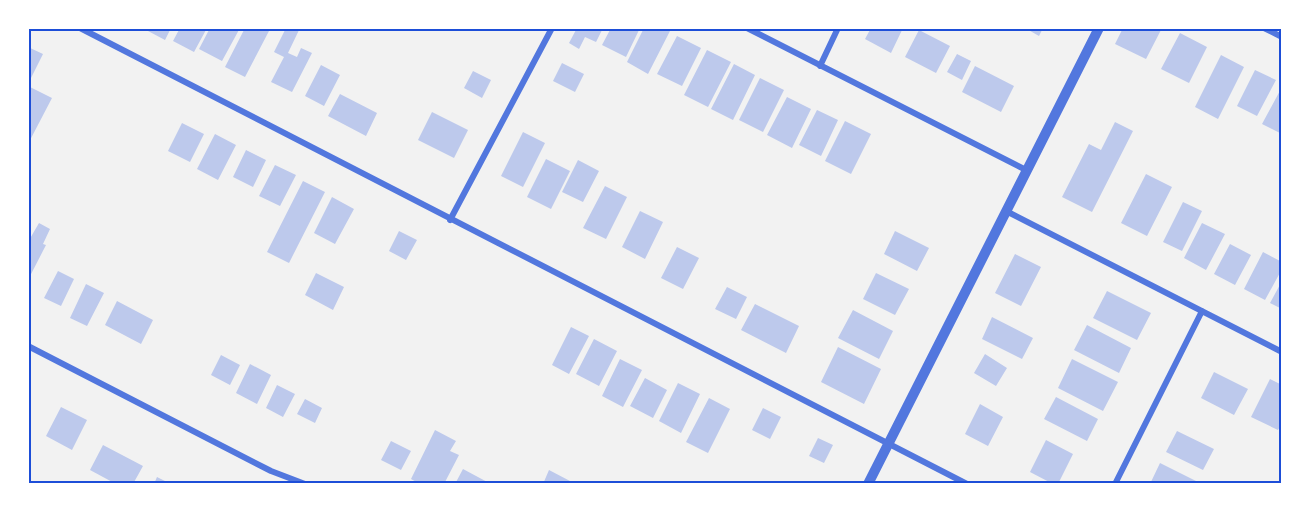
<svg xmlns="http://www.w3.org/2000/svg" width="1310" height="512" font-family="Spectral,serif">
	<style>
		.building { fill: #bdc9ec }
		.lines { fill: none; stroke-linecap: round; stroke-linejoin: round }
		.minor { stroke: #5277de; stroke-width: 6 }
		.tertiary { stroke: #5277de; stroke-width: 10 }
		.neatline { fill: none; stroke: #1d4ed8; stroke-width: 2 }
	</style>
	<rect width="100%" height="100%" fill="#f2f2f2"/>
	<path class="building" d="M149 28H171L165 40 148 31Z
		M180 28H207L194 52 173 41Z
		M210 28H240L222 61 199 49Z
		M245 28H265L269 31 245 77 225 67Z
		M286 28H300L288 53 297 57 301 48 312 53 292 92 271 82 284 57 274 52Z
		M577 28H603L596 42 585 37 579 49 569 43Z
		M611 28H640L626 57 602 45Z
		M644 28H665L670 31 648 74 627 62Z
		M871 28H903L891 53 865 39Z
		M1025 28H1043L1039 36Z
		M1123 28H1162L1146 59 1115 44Z
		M919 30 950 46 936 73 905 57Z
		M1180 33 1207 47 1189 83 1161 69Z
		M677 36 701 48 682 86 657 74Z
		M28 47 43 54 28 84Z
		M707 50 731 62 708 107 684 95Z
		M957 54 971 61 962 80 947 72Z
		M1221 55 1244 67 1218 119 1195 107Z
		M562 63 584 74 575 92 553 81Z
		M734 64 755 75 733 120 711 109Z
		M321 65 340 75 324 106 305 96Z
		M975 66 1014 86 1001 112 962 92Z
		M1255 70 1276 80 1257 116 1237 106Z
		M473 71 491 80 482 98 464 88Z
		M760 78 784 90 763 132 739 120Z
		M28 86 52 98 28 144Z
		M1282 87V134L1262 124Z
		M340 94 377 113 366 136 328 116Z
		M787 97 811 109 792 148 767 135Z
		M817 110 838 120 821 156 799 145Z
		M432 112 468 130 454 158 418 140Z
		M845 121 871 134 851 174 825 161Z
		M1115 122 1133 131 1092 212 1062 197 1089 144 1101 150Z
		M182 123 204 134 190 162 168 151Z
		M523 132 545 143 523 187 501 176Z
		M215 134 236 145 218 180 197 169Z
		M246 150 266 160 253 187 233 177Z
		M546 159 570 171 551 209 527 197Z
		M578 160 599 171 583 202 562 192Z
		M275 165 296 175 280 206 259 196Z
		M1146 174 1172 187 1147 236 1121 223Z
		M303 181 325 192 289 263 267 252Z
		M605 186 627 197 606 239 583 228Z
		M332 197 354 209 335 244 314 233Z
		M1183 202 1202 211 1182 251 1163 242Z
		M640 211 663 222 645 259 622 247Z
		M39 223 50 229 43 244 46 245 28 280V242Z
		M1202 223 1225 234 1206 270 1184 258Z
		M399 231 417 240 406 260 389 251Z
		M895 231 929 248 917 271 884 254Z
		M1230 244 1251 255 1235 285 1214 274Z
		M677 247 699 258 683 289 661 278Z
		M1263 252 1282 262V269L1265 300 1244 289Z
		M1015 254 1041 267 1021 306 995 293Z
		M58 271 74 279 61 306 44 298Z
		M316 273 344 287 333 310 305 295Z
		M876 273 909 289 895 315 863 299Z
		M1282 281V309L1270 303Z
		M86 284 104 293 87 326 70 318Z
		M727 287 747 297 736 319 715 309Z
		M1107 291 1151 313 1137 340 1093 318Z
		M117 301 153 320 141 344 105 325Z
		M755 304 799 326 786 353 741 330Z
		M853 310 893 331 879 359 838 338Z
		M992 317 1033 338 1022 359 982 339Z
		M1087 325 1131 348 1119 373 1074 350Z
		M571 327 589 336 569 374 552 365Z
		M594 339 617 351 599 386 576 374Z
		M838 347 881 369 864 404 821 382Z
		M985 354 1007 368 996 386 974 373Z
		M221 355 240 365 230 385 211 375Z
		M620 359 642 370 623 407 602 396Z
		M1072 359 1118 382 1103 411 1058 388Z
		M250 364 271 375 257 404 236 393Z
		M1214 372 1248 389 1234 415 1201 398Z
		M645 378 667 390 653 418 630 406Z
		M1270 379 1282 385V423L1278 430 1251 417Z
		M678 383 700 394 681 433 659 421Z
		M277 385 295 394 283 417 266 408Z
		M1056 397 1098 419 1087 441 1044 419Z
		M709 398 730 409 708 453 686 442Z
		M305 399 322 408 315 423 297 414Z
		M980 404 1003 417 988 446 965 434Z
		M61 407 87 420 72 450 46 436Z
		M763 408 781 417 770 439 752 430Z
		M435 430 456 441 450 451 459 455 444 484H420L411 479Z
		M1177 431 1214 449 1203 470 1166 452Z
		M818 438 833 445 824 463 809 456Z
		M1046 440 1073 454 1058 484H1053L1030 472Z
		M391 441 411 451 401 470 381 460Z
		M103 445 143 466 133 484H116L90 470Z
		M1160 463 1202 484H1150Z
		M463 469 491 484H455Z
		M549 470 570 481 568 484H543Z
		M157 477 171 484H154Z"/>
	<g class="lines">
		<path class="minor" d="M80 28 967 484
			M747 28 1026 170
			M1264 28 1282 37
			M820 66 838 28
			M1006 211 1282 352
			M450 220 552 28
			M28 346 271 471 305 484
			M1115 484 1202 311"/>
		<path class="tertiary" d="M868 484 1099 28"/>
	</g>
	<rect width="1310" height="512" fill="none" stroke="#ffffff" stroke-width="60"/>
	<rect x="30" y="30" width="1250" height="452" class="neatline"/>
</svg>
